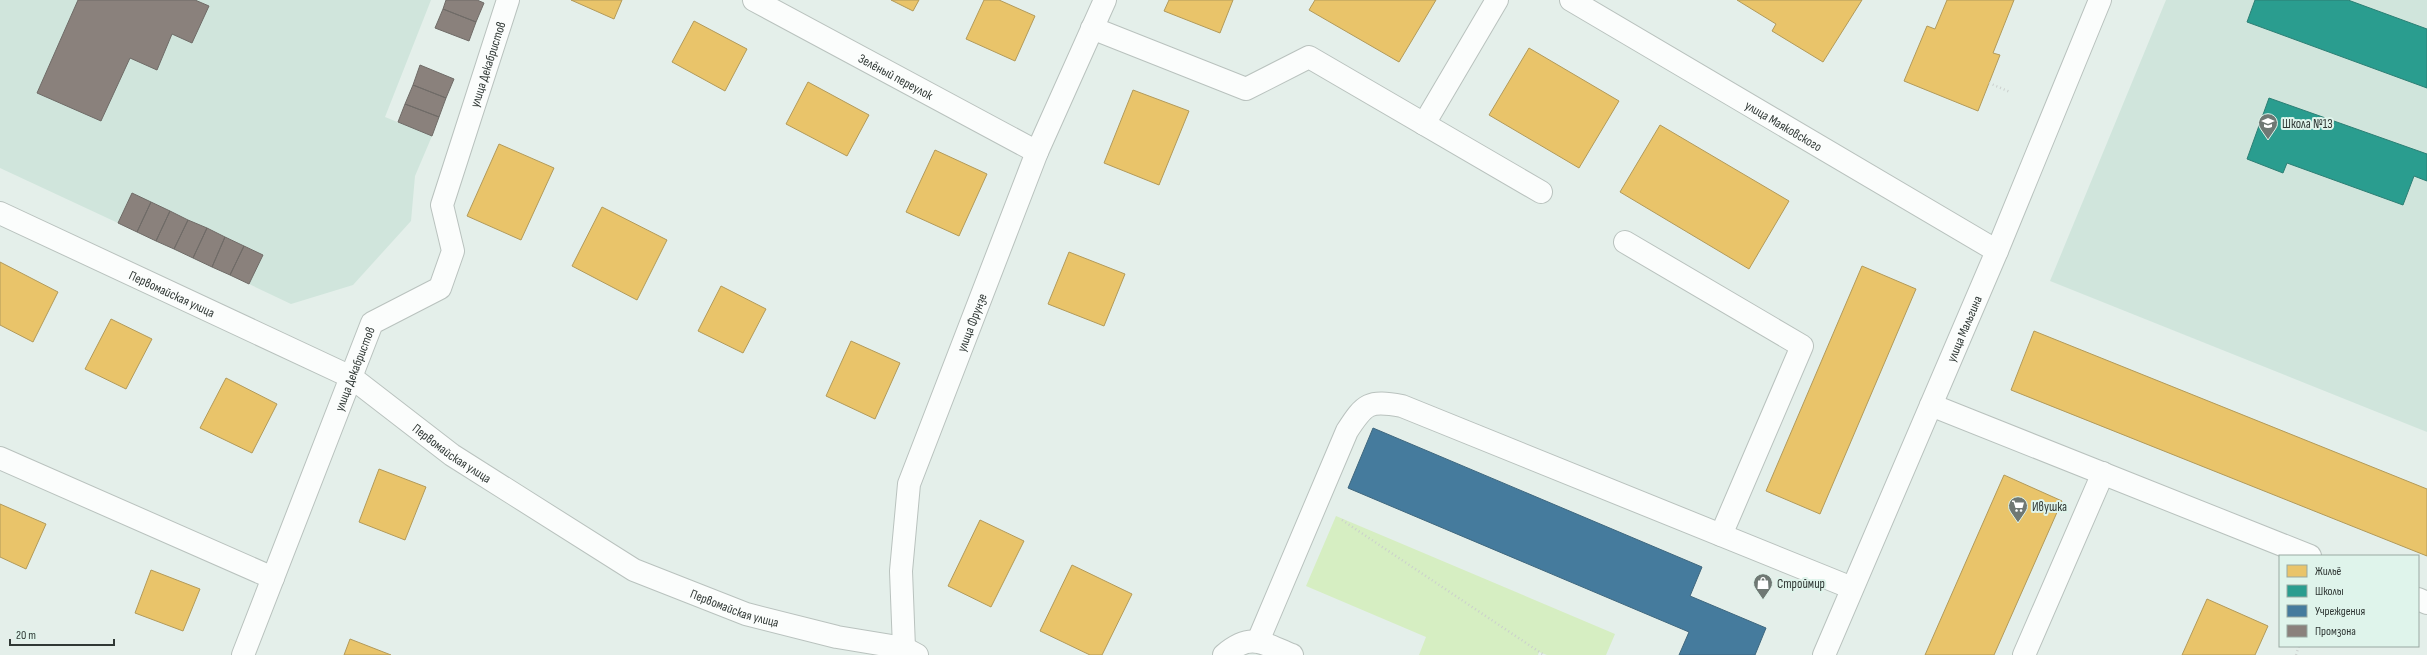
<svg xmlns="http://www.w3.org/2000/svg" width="2427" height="655" font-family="'Sofia Sans Condensed',sans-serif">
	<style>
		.built { fill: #d0e5dc }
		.green { fill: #d6eec2 }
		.homes { fill: #e9c46a; stroke: #b29a5a }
		.schools { fill: #2a9d8f; stroke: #2c7f74 }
		.public { fill: #457b9d; stroke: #3f677e }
		.industry { fill: #8a817c; stroke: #6f6b67 }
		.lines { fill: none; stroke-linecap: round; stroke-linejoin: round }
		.minor-casing { stroke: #b9c2be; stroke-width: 24 }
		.path { stroke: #cbcfcd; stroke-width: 2.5; stroke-dasharray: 1 3; stroke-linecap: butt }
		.minor { stroke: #fbfdfc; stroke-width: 22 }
		.labels { text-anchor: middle; stroke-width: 4; stroke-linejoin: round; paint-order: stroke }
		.street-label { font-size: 13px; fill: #303835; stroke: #dff4eb }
		.poi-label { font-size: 13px; fill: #303835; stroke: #dff4eb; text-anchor: start }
	</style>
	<rect width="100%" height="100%" fill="#e4efea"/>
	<path class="built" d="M0 0H431L385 117 432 136 415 176 411 221 353 285 291 304 249 284 263 255 133 194 118 223 0 168Z
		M2166 0H2427V432L2050 281Z"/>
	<path class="green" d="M1336 516 1615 634 1606 655H1547L1539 652 1538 655H1419L1426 637 1306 586Z"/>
	<path class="homes" d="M571 0H622L614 19Z
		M891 0H919L913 11Z
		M984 0H999L1035 16 1015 61 966 39Z
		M1169 0H1233L1220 33 1164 11Z
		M1315 0H1436L1399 62 1309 10Z
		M1737 0H1862L1823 62 1772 31 1776 24Z
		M1947 0H2014L1993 53 2000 55 1978 111 1904 81 1927 26 1935 29Z
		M694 21 747 49 725 91 672 62Z
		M1529 48 1619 101 1579 168 1489 115Z
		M808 82 869 115 847 156 786 124Z
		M1133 90 1189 111 1159 185 1104 163Z
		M1660 125 1789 201 1749 269 1620 192Z
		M499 144 554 168 521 240 467 216Z
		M935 150 987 174 959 236 906 212Z
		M602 207 667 240 637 300 572 266Z
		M1069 252 1125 274 1104 326 1048 304Z
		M0 262 58 292 33 342 0 325Z
		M1862 266 1916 289 1820 514 1766 491Z
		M721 286 766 309 743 353 698 331Z
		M111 319 152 339 126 389 85 369Z
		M2034 331 2427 489V556L2011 390Z
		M851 341 900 363 875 419 826 396Z
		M226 378 277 404 252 453 200 428Z
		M379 469 426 487 405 540 359 522Z
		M2004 475 2062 501 1994 655H1925Z
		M0 504 46 524 26 569 0 557Z
		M980 520 1024 541 991 607 948 586Z
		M1072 565 1132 594 1102 655H1090L1040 631Z
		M151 570 200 589 183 631 135 613Z
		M2207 599 2268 626 2255 655H2182Z
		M350 639 391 655H344Z"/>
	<path class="schools" d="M2255 0H2348L2427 29V88L2247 22Z
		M2269 98 2427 154V181L2414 176 2403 205 2287 163 2283 173 2247 159Z"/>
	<path class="public" d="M1373 428 1702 567 1690 596 1766 628 1755 655H1679L1689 632 1348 488Z"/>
	<path class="industry" d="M78 0H195L209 6 192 43 172 34 157 70 130 58 101 121 37 93Z
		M446 0H477L484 3 476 22 443 9Z
		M443 9 476 22 469 41 435 28Z
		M420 65 454 79 446 98 413 85Z
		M413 85 446 98 439 117 405 104Z
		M405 104 439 117 432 136 398 122Z
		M132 193 151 202 137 232 118 223Z
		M151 202 170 211 156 241 137 232Z
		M170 211 188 220 174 249 156 241Z
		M188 220 207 228 193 258 174 249Z
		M207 228 225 237 212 267 193 258Z
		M225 237 244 246 230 275 212 267Z
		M244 246 263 255 249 284 230 275Z"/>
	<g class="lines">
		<g class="minor-casing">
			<g id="minor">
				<path id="s1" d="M754 0 1037 152"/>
				<path id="s2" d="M1571 0 1997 251"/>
				<path d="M1092 28 1246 89 1309 57 1541 192"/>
				<path d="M1424 124 1497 0"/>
				<path id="s3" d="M0 213 351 377 452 455 634 570 746 614 837 637 904 648 917 655"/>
				<path d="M1625 242 1802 346 1721 535"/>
				<path d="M1931 405 2310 556"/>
				<path d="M0 458 273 578"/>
				<path d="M2418 599 2427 603"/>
				<path d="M1258 641 1347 431C1365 403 1369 400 1402 406L1852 588"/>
				<path id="s4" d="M243 655 372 323 440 288 453 251 442 205 508 0"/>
				<path id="s5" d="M895 655 904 648 901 571 909 484 1037 152 1105 0"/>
				<path d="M1224 655C1251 632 1262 643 1292 655"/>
				<path id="s6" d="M1824 655 1997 251 2100 0"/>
				<path d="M2024 655 2103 473"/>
			</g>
		</g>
		<path class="path" d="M1989 83 2010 92
			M1342 520 1544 655
			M2296 655 2299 646"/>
		<use href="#minor" class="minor"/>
	</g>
	<defs>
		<g id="school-pin" transform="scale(1)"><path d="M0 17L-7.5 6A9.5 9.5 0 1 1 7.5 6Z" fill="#6f7874" stroke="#dff4eb"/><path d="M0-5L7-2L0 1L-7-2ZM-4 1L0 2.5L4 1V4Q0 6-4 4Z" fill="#fff"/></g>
		<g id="supermarket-pin" transform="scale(1)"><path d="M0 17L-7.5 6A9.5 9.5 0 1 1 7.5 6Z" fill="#6f7874" stroke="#dff4eb"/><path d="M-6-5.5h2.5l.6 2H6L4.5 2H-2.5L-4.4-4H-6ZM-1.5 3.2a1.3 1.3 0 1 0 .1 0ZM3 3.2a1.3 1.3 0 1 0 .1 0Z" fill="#fff"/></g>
		<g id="shop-pin" transform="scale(1)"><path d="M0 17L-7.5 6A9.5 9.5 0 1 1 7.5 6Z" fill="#6f7874" stroke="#dff4eb"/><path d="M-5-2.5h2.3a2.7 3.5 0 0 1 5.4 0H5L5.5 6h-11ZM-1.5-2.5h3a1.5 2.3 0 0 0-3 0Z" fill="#fff"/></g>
	</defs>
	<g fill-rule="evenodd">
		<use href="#school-pin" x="2268" y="123"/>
		<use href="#supermarket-pin" x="2018" y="506"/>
		<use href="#shop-pin" x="1763" y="583"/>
	</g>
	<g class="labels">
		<g class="street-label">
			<text dy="5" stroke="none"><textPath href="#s4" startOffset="667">улица Декабристов</textPath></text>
			<text dy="5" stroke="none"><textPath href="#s1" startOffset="161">Зелёный переулок</textPath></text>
			<text dy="5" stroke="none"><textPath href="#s2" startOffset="247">улица Маяковского</textPath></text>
			<text dy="5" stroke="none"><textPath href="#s3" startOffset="190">Первомайская улица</textPath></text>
			<text dy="5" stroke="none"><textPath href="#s5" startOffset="349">улица Фрунзе</textPath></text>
			<text dy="5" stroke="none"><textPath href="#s6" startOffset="355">улица Мальгина</textPath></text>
			<text dy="5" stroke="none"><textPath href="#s4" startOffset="307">улица Декабристов</textPath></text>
			<text dy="5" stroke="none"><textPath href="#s3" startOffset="514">Первомайская улица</textPath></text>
			<text dy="5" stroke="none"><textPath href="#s3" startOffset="838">Первомайская улица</textPath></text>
		</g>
		<g class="poi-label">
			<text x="2282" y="128">Школа №13</text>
			<text x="2032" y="511">Ивушка</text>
			<text x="1777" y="588">Строймир</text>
		</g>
	</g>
	<rect x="2279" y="555" width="140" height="92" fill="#dff4eb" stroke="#99a9a2"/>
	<rect x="2287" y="565" width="20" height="12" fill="#e9c46a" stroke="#99a9a2"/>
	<text x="2315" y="575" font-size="12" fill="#303835">Жильё</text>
	<rect x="2287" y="585" width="20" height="12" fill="#2a9d8f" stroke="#99a9a2"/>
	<text x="2315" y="595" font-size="12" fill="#303835">Школы</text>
	<rect x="2287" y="605" width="20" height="12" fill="#457b9d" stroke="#99a9a2"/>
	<text x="2315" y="615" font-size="12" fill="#303835">Учреждения</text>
	<rect x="2287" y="625" width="20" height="12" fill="#8a817c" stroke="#99a9a2"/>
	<text x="2315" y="635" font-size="12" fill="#303835">Промзона</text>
	<path d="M10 639v6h104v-6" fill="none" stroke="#303835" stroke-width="2"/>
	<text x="16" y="639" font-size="12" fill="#303835" stroke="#dff4eb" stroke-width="3" paint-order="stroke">20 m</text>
</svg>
